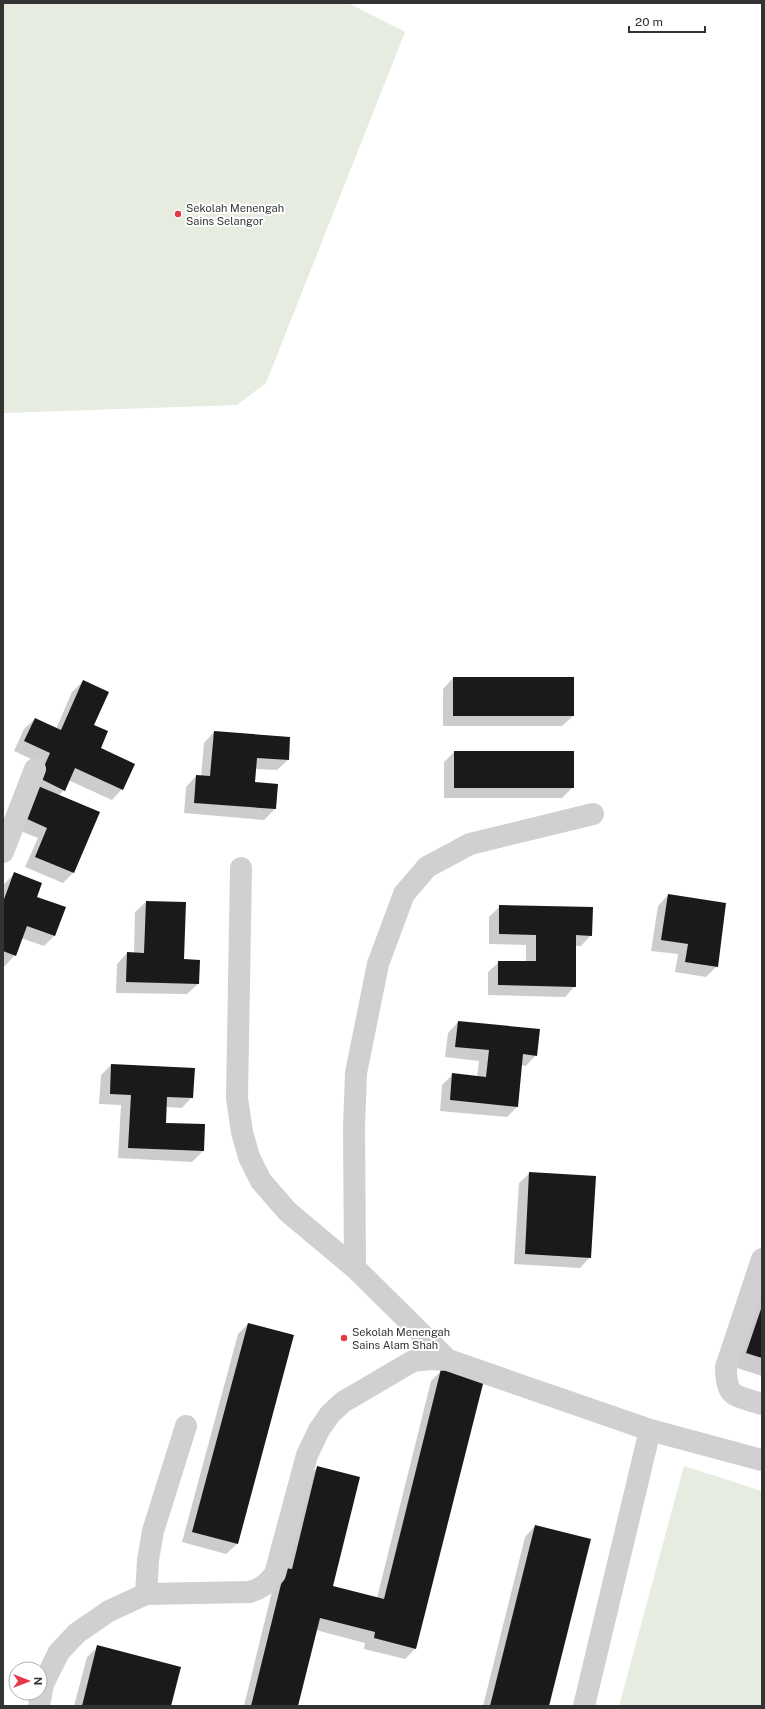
<svg xmlns="http://www.w3.org/2000/svg" width="765" height="1709" font-family="'Public Sans',sans-serif">
	<style>
		.green { fill: #e6ecdf }
		.shadow { fill: #0003 }
		.building { fill: #1a1a1a }
		.lines { fill: none; stroke-linecap: round; stroke-linejoin: round }
		.minor { stroke: #d0d0d0; stroke-width: 22 }
		.poi-dot { fill: #e63946; stroke: #fff; stroke-width: 1.5 }
		.labels { text-anchor: middle; stroke-width: 4; stroke-linejoin: round; paint-order: stroke }
		.poi-label { font-size: 11px; fill: #333; stroke: #fff; text-anchor: start }
	</style>
	<rect width="100%" height="100%" fill="#fff"/>
	<path class="green" d="M3 3H348L405 32 266 383 237 405 3 413Z
		M684 1466 762 1491V1706H619Z"/>
	<path class="shadow" d="M453 678 573 716 562 726H443V689Z
		M83 681 99 749 122 789 112 800 68 780 64 790 58 796 73 873 63 883 25 867 38 838 15 829 40 763 14 751 24 729 35 719 56 729 72 692Z
		M214 732 288 760 277 770 255 769 253 783 277 784 275 809 264 820 184 813 186 787 196 776 201 777 204 743Z
		M454 752 573 787 562 798H444V762Z
		M14 874 36 898 64 908 54 936 44 946 21 938 15 955 5 966 3 965V885Z
		M668 895 717 966 706 977 675 972 678 954 651 951 658 906Z
		M146 902 185 903 183 960 198 984 187 994 116 993 117 964 127 953H134L135 912Z
		M500 906 591 935 581 946H575V986L565 997 488 995V972L499 962H526V945L489 944V917Z
		M458 1022 536 1055 526 1066 521 1065 517 1107 507 1117 440 1111 442 1085 453 1074 477 1077 479 1061 445 1057 448 1033Z
		M111 1065 192 1097 182 1108 166 1107 165 1123 204 1125 203 1151 192 1162 118 1158 121 1105 99 1104 101 1075Z
		M530 1173 590 1257 580 1268 514 1264 519 1183Z
		M762 1279V1376L734 1367Z
		M248 1324 293 1336 237 1544 226 1554 182 1542 238 1334Z
		M442 1370 415 1649 405 1659 364 1649 365 1643 316 1630 297 1706H244L275 1579 307 1478 318 1467 331 1587 377 1598 431 1381Z
		M535 1526 548 1706H483L525 1537Z
		M98 1647 170 1706H74L87 1657Z"/>
	<path class="building" d="M453 677H574V716H453Z
		M83 680 109 692 94 725 108 731 101 748 135 764 123 790 75 768 65 791 39 778 50 753 24 741 35 718 61 730Z
		M214 731 290 737 289 760 257 758 255 782 278 784 276 809 194 803 196 775 210 776Z
		M454 751H574V788H454Z
		M38 786 100 812 74 873 35 857 47 828 25 818Z
		M14 872 42 883 37 897 66 907 55 936 27 926 16 956 3 951V902Z
		M668 894 726 903 718 967 685 962 688 944 661 940Z
		M146 901 186 902 184 959 200 960 199 984 126 982 127 952 144 953Z
		M499 905 593 907 592 936 576 935V987L498 985V961H536V935L499 934Z
		M458 1021 540 1029 537 1056 523 1054 518 1107 450 1100 452 1073 486 1077 489 1050 455 1047Z
		M111 1064 195 1068 193 1098 167 1097 166 1123 205 1124 204 1151 128 1148 131 1095 110 1094Z
		M529 1172 596 1176 591 1258 525 1254Z
		M762 1306V1358L746 1353Z
		M248 1323 294 1335 238 1544 192 1532Z
		M441 1369 484 1380 416 1649 374 1638 375 1632 320 1618 298 1706H251L285 1568 292 1569 317 1466 360 1477 333 1586 384 1599Z
		M535 1525 591 1539 549 1706H490Z
		M97 1645 181 1667 171 1706H82Z"/>
	<g class="lines">
		<path class="minor" d="M3 852 35 769
			M241 868 237 1098 242 1132 249 1157 261 1181 288 1212 355 1268 448 1360
			M762 1259 726 1367C726 1399 735 1395 762 1404
			M355 1268 354 1127 356 1073 378 964 404 894 427 867 470 844 593 814
			M146 1594 148 1560 153 1531 186 1426
			M39 1706 43 1684 59 1652 77 1633 109 1611 146 1594 249 1592C261 1589 267 1584 275 1574L307 1455 319 1430 330 1414 343 1402 413 1361 429 1359 448 1360 650 1430 762 1460
			M584 1706 650 1430"/>
	</g>
	<g class="poi-dot">
		<circle cx="178" cy="214" r="4"/>
		<circle cx="344" cy="1338" r="4"/>
	</g>
	<g class="labels">
		<g class="poi-label">
			<text x="186" y="212">Sekolah Menengah<tspan x="186" dy="13">Sains Selangor</tspan></text>
			<text x="352" y="1336">Sekolah Menengah<tspan x="352" dy="13">Sains Alam Shah</tspan></text>
		</g>
	</g>
	<rect width="765" height="1709" fill="none" stroke="#333333" stroke-width="8"/>
	<g transform="translate(28 1681) rotate(90)"><circle r="19" fill="#ffffff" stroke="#adadad"/>
	<path d="M0-3L7 15L0 10L-7 15Z" fill="#e63946"/>
	<text y="-6" font-size="11" font-weight="bold" text-anchor="middle" fill="#333333">N</text>
	</g>
	<path d="M629 26v6h76v-6" fill="none" stroke="#333333" stroke-width="2"/>
	<text x="635" y="26" font-size="12" fill="#333333" stroke="#ffffff" stroke-width="3" paint-order="stroke">20 m</text>
</svg>
